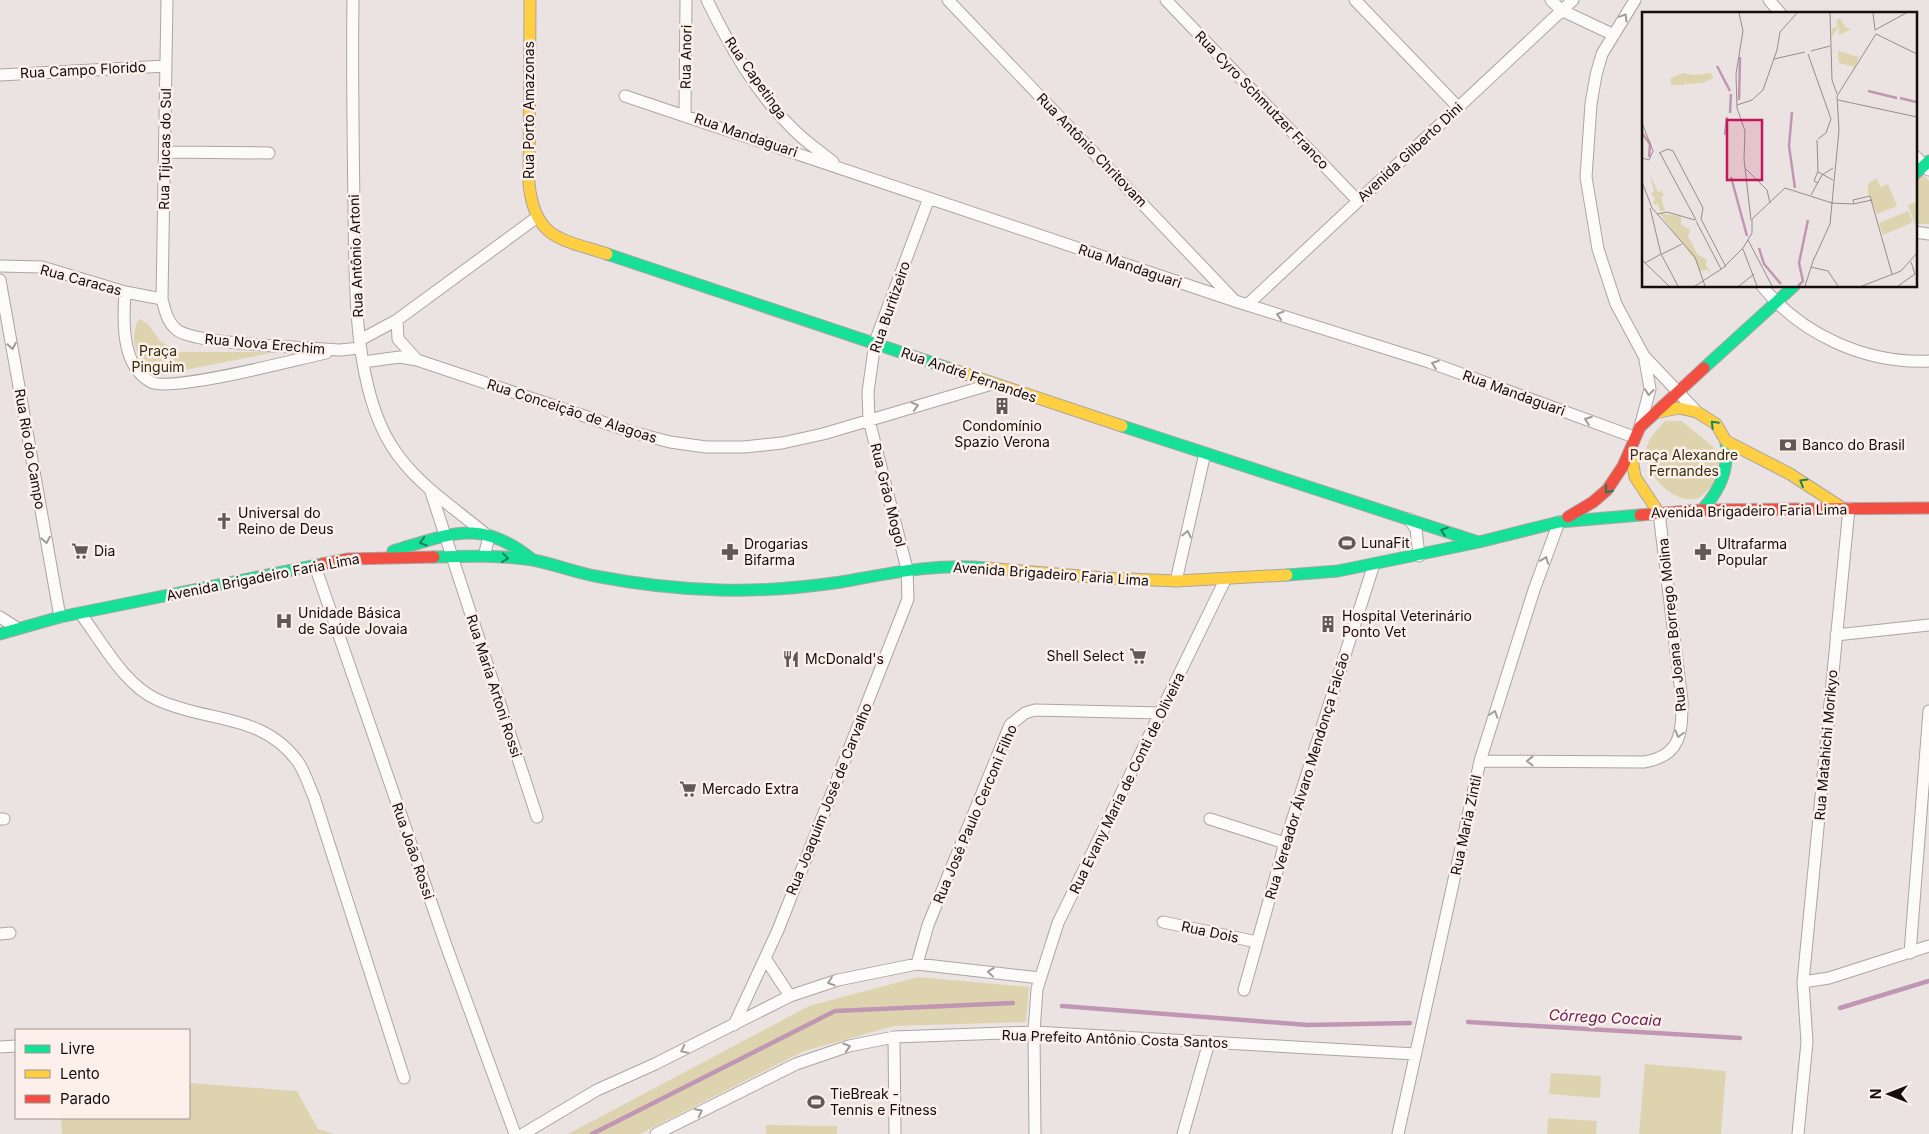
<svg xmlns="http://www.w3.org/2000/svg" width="1929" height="1134" font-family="Inter,sans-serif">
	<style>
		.green { fill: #ddd4af }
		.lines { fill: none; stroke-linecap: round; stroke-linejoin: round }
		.stream { stroke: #c196b2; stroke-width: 4.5 }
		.street-casing { stroke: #aba5a3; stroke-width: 13 }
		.fast-casing { stroke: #aba5a3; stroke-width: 13 }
		.slow-casing { stroke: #aba5a3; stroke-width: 13 }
		.jam-casing { stroke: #aba5a3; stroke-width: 13 }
		.street { stroke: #fcfbfa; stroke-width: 11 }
		.fast { stroke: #16e098; stroke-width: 11 }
		.slow { stroke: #ffcf43; stroke-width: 11 }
		.jam { stroke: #f24e42; stroke-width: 11 }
		.oneway { stroke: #9f9c9b }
		.oneway2 { stroke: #158259 }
		.labels { text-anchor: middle; stroke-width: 5; stroke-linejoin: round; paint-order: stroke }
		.street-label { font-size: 14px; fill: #130e0d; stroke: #fdefea }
		.park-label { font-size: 14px; fill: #332e0f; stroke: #fdefea }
		.poi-label { font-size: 14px; fill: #130e0d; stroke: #fdefea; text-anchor: start }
		.water-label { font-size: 15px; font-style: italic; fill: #672156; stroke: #fdefea }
		.inset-river { fill: none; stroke: #c196b2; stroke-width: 2.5 }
		.inset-road { fill: none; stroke: #958e8c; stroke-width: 1 }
		.view { fill: #c2185b; fill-opacity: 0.15; stroke: #c2185b; stroke-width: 2.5 }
		.inset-edge { fill: none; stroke: #130e0d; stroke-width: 2.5 }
	</style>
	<rect width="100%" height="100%" fill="#ebe3e1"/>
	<path class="green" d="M1915 166 1929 181V224H1915Z
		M139 319 148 324 160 341 179 352H276L149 377C139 357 127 341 139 319Z
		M1665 421H1682C1695 434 1710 441 1721 456 1720 463 1720 473 1717 479 1714 484 1703 496 1698 498 1675 507 1642 472 1646 450 1648 438 1657 430 1665 421Z
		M918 977 1029 987 1026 1022 894 1026 804 1051 640 1134H568L809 1006Z
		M1645 1064 1726 1071 1721 1134H1639Z
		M1551 1073 1601 1076 1600 1098 1549 1094Z
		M189 1083 297 1091 318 1129 334 1134H62L61 1118H189Z
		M1548 1118 1597 1121 1596 1134H1547Z
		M766 1125 837 1126V1134H766Z"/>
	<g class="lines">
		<path class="stream" d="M1062 1006 1308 1025 1410 1023
			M1840 1008 1929 981
			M1468 1022 1740 1038
			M592 1134 835 1011 1013 1003"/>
		<g class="street-casing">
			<path id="street" d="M167 0 162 299C165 310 167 322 177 330 197 345 309 347 340 350L360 348
				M353 0C352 68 353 136 354 204 355 276 352 382 391 445 415 484 454 507 489 537L484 556
				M707 0C729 45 756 93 792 128 804 141 820 151 833 162
				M948 0 1234 300
				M1166 0 1358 201
				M1355 0 1458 107
				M1551 0 1561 10 1614 35
				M1635 0 1602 54 1596 75 1591 104 1586 177 1598 249 1616 304 1644 356 1697 412
				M1769 0 1781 14
				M0 75 166 66
				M625 96 1235 301 1429 362 1634 437
				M685 114 686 0
				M165 152 269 153
				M1915 156 1929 170
				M1915 232 1929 234
				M0 266 42 267 125 292 162 299
				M0 280 60 617
				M1762 286C1802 335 1866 364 1929 361
				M125 292C123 321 121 366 151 382 171 393 297 359 326 353
				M1247 305 1573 0
				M397 320 398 339 417 360
				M360 340 397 320 536 218
				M363 362 400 357 417 360 632 432 670 442 706 447H744L782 443 823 434 992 384
				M1640 427 1650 389 1645 360
				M431 492 537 817
				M1409 519 1416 529 1419 556
				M315 566 447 948 515 1134
				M1176 581 1205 453
				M80 613C102 642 124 685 158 700 208 723 263 713 298 762 305 772 309 786 314 797L404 1078
				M0 617 17 628
				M1836 635 1929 625
				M1480 761 1644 762C1681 756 1682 733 1682 701L1659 513
				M0 819H4
				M1210 819 1285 843
				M1163 922 1257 942
				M0 934 10 933
				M1910 953 1929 711
				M765 958 790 996
				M917 964 928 925 1010 725 1025 713 1035 710 1161 713
				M1803 982 1829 978 1929 946
				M1244 990 1285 843 1374 564
				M734 1025 778 930 908 599 907 569 869 420 868 392 875 342 929 198
				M894 1037 895 1134
				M0 1047 16 1046
				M523 1134 597 1090 655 1064 790 996 838 980 917 964 1040 978
				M656 1134 796 1064 849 1046 894 1037 1034 1032 1415 1054
				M1035 1134 1034 1032 1037 989 1058 923 1225 580
				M1183 1134 1209 1042
				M1398 1134 1480 761 1534 590 1559 522
				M1798 1134 1807 1042 1803 982 1849 508"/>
		</g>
		<g class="fast-casing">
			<path id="fast" d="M1915 174 1929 161
				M607 254 948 368
				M1704 368 1794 286
				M1122 426 1478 542
				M1702 510C1721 489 1729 469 1726 441
				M393 551C451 534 480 517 533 560
				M434 557C467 556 501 555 533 560 554 564 574 572 595 576 636 584 678 589 720 590 759 591 801 588 841 582 891 573 936 563 987 568
				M1287 575 1338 571 1479 542 1559 522 1640 515
				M0 634 60 617 322 564"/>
		</g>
		<g class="slow-casing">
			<path id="slow" d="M530 0 529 184C535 240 562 239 607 254
				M948 368 1122 426
				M1659 412 1679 408 1697 412 1716 424 1726 441 1790 474 1844 509
				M1631 452 1635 477 1659 513
				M987 568 1104 578 1176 581 1287 575"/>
		</g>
		<g class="jam-casing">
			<path id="jam" d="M1640 515 1702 510 1929 508
				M1568 517 1593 502 1607 490 1623 466 1640 427 1704 368
				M322 564 348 559 434 557"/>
		</g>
		<use href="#street" class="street"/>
		<use href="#fast" class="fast"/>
		<use href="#slow" class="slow"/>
		<use href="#jam" class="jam"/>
	</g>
	<defs><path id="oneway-chevron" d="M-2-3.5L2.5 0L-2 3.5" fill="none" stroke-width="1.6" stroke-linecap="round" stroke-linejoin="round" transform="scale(1.25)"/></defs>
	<g class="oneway">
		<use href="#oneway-chevron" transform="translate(1624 17) rotate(-59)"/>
		<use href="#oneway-chevron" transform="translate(1280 315) rotate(-163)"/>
		<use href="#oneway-chevron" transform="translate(12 346) rotate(80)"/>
		<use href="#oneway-chevron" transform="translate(1435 364) rotate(-160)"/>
		<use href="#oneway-chevron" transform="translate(1649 392) rotate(96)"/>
		<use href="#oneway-chevron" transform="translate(915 406) rotate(-16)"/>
		<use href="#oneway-chevron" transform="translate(1588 420) rotate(-160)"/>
		<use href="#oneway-chevron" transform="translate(1187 534) rotate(-77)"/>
		<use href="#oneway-chevron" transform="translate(46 540) rotate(80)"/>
		<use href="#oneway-chevron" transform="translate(1545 560) rotate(-70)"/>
		<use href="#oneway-chevron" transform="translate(1494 714) rotate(-72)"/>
		<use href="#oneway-chevron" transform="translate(1679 734) rotate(105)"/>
		<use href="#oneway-chevron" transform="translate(1530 761) rotate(-180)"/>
		<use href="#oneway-chevron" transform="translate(991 972) rotate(-174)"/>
		<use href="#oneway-chevron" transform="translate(831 982) rotate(161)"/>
		<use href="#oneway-chevron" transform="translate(847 1047) rotate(-17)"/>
		<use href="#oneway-chevron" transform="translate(684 1050) rotate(154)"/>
		<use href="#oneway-chevron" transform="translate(699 1112) rotate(-27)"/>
	</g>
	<g class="oneway2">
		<use href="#oneway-chevron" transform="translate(1714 424) rotate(-135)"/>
		<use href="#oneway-chevron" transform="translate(1803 482) rotate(-149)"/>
		<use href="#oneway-chevron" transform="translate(1608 490) rotate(129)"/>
		<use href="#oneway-chevron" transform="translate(1444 531) rotate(-162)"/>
		<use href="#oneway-chevron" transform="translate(423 542) rotate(164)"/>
		<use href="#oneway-chevron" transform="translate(505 558) rotate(7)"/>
	</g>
	<defs>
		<g id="building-bare" transform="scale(1.35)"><path d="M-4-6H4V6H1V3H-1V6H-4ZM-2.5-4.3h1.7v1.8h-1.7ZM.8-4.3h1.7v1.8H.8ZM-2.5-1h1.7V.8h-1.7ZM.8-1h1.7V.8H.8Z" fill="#5f5957" stroke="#fdefea" stroke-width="2.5" paint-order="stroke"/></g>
		<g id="bank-bare" transform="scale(1.35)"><path d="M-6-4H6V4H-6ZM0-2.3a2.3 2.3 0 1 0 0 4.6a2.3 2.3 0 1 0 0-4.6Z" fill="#5f5957" stroke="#fdefea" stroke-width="2.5" paint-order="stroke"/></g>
		<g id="church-bare" transform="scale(1.35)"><path d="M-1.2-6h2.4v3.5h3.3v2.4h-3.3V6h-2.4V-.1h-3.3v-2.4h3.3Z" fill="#5f5957" stroke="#fdefea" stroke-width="2.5" paint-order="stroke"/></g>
		<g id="stadium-bare" transform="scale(1.35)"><path d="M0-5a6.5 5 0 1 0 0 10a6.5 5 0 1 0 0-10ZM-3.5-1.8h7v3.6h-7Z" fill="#5f5957" stroke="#fdefea" stroke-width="2.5" paint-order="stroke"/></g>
		<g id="supermarket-bare" transform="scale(1.35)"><path d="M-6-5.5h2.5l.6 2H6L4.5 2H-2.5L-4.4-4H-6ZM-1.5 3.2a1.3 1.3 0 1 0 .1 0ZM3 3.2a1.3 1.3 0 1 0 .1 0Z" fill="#5f5957" stroke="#fdefea" stroke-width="2.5" paint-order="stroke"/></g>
		<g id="pharmacy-bare" transform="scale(1.35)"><path d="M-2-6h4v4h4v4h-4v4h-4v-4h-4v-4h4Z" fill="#5f5957" stroke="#fdefea" stroke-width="2.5" paint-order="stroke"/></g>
		<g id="hospital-bare" transform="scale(1.35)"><path d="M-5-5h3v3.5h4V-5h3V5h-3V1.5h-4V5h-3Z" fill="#5f5957" stroke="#fdefea" stroke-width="2.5" paint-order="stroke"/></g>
		<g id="restaurant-bare" transform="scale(1.35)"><path d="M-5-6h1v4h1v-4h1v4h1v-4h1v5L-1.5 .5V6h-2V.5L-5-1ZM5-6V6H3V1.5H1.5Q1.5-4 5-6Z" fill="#5f5957" stroke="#fdefea" stroke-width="2.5" paint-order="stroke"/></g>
	</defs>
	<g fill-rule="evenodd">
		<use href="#building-bare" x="1002" y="406"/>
		<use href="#bank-bare" x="1788" y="445"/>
		<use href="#church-bare" x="224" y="521"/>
		<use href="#stadium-bare" x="1347" y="543"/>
		<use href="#supermarket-bare" x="80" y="551"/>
		<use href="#pharmacy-bare" x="730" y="552"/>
		<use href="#pharmacy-bare" x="1703" y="552"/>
		<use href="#hospital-bare" x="284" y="621"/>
		<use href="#building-bare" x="1328" y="624"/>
		<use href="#supermarket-bare" x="1138" y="656"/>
		<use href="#restaurant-bare" x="791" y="659"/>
		<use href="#supermarket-bare" x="688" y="789"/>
		<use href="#stadium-bare" x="816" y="1102"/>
	</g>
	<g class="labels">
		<g class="street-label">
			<text transform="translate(686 57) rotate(-89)" y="5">Rua Anori</text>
			<text transform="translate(83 70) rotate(-3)" y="5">Rua Campo Florido</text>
			<text transform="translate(756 78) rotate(55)" y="5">Rua Capetinga</text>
			<text transform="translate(1262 100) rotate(46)" y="5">Rua Cyro Schmutzer Franco</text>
			<text transform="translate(529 110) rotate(-90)" y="5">Rua Porto Amazonas</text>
			<text transform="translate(746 135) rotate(19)" y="5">Rua Mandaguari</text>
			<text transform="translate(165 149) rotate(-89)" y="5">Rua Tijucas do Sul</text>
			<text transform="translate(1092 150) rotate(46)" y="5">Rua Antônio Chritovam</text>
			<text transform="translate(1410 152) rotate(-43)" y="5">Avenida Gilberto Dini</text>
			<text transform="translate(356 256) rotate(-92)" y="5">Rua Antônio Artoni</text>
			<text transform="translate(1130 266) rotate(19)" y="5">Rua Mandaguari</text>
			<text transform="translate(81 280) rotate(15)" y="5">Rua Caracas</text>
			<text transform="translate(890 307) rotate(-71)" y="5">Rua Buritizeiro</text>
			<text transform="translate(265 344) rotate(5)" y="5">Rua Nova Erechim</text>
			<text transform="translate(969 375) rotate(19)" y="5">Rua André Fernandes</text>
			<text transform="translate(1514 393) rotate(20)" y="5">Rua Mandaguari</text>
			<text transform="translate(572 411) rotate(18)" y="5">Rua Conceição de Alagoas</text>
			<text transform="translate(30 449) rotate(80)" y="5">Rua Rio do Campo</text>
			<text transform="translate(888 495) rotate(76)" y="5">Rua Grão Mogol</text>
			<text transform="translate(1749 511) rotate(-1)" y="5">Avenida Brigadeiro Faria Lima</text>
			<text transform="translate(1051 574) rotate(4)" y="5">Avenida Brigadeiro Faria Lima</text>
			<text transform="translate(263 577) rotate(-11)" y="5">Avenida Brigadeiro Faria Lima</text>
			<text transform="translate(1672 625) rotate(-96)" y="5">Rua Joana Borrego Molina</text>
			<text transform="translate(494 686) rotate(72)" y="5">Rua Maria Artoni Rossi</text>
			<text transform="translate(1826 745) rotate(-85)" y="5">Rua Matahichi Morikyo</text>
			<text transform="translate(1307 776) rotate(-73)" y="5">Rua Vereador Álvaro Mendonça Falcão</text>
			<text transform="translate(1127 783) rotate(-64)" y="5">Rua Evany Maria de Conti de Oliveira</text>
			<text transform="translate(829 799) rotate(-68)" y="5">Rua Joaquim José de Carvalho</text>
			<text transform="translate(975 814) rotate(-67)" y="5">Rua José Paulo Cerconi Filho</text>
			<text transform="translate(1466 825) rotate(-78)" y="5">Rua Maria Zintil</text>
			<text transform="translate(413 851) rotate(71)" y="5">Rua João Rossi</text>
			<text transform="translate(1210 932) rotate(12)" y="5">Rua Dois</text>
			<text transform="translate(1115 1039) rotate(2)" y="5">Rua Prefeito Antônio Costa Santos</text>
		</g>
		<g class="park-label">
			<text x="158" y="356">Praça<tspan x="158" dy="16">Pinguim</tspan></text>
			<text x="1684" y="460">Praça Alexandre<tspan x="1684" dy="16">Fernandes</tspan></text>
		</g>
		<g class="poi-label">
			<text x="1002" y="431" text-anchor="middle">Condomínio<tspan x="1002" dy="16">Spazio Verona</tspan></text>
			<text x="1802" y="450">Banco do Brasil</text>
			<text x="238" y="518">Universal do<tspan x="238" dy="16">Reino de Deus</tspan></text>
			<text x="1361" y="548">LunaFit</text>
			<text x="744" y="549">Drogarias<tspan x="744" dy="16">Bifarma</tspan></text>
			<text x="1717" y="549">Ultrafarma<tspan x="1717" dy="16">Popular</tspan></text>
			<text x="94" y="556">Dia</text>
			<text x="298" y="618">Unidade Básica<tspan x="298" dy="16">de Saúde Jovaia</tspan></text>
			<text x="1342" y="621">Hospital Veterinário<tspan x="1342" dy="16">Ponto Vet</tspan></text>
			<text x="1124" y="661" text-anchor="end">Shell Select</text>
			<text x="805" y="664">McDonald's</text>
			<text x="702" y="794">Mercado Extra</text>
			<text x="830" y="1099">TieBreak -<tspan x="830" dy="16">Tennis e Fitness</tspan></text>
		</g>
		<g class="water-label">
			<text transform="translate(1605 1018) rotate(3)" y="5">Córrego Cocaia</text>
		</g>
	</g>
	<g transform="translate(1642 12)">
		<rect width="275" height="275" fill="#ebe3e1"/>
		<path d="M198 6 203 15 209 17 197 23V15L189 26 190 17 196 14 194 9ZM196 39 217 45 213 55 197 51ZM40 61 53 63 69 61 71 66 60 71 44 72V68L43 73H29V66ZM8 162 16 180 20 179 22 184 19 185 23 199H18L16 192 11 193 13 186 9 181 12 180ZM234 166 239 175 246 172 255 194 235 202 226 181V172ZM273 190 275 196V218L266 193ZM266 199 271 210 241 223 237 211ZM17 201 39 204V212L48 218 46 224 56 243 65 247 64 253 70 262 65 258 58 259 53 248Z" fill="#ddd4af"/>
		<path class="inset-river" d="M75 54 88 79M226 79 255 86M258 86 274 90M97 88 98 45M150 100 147 134 153 176M88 101 89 82M0 121 8 132 7 145M83 123 85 105M89 165 105 224M117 236 122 252 139 272M156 274 161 269 157 251 166 208"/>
		<path class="inset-road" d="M188 1 190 68 195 82M231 1 233 18M233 18 264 1M234 22 275 42M169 39 188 34M166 42 189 107 184 121 176 127M132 47 163 40M196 88 275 105M95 93 110 88 121 78 135 38 138 20 155 1M95 96 103 119 102 147 109 208M95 96 94 62 101 19 97 1M0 111 11 139 7 148 0 146M175 128 176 159 172 169 176 171M17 141 26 137 31 139 61 196M18 141 54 208M104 157 125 178 128 191M176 160 191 168M0 170 10 196 53 245 63 274M169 183 180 163 191 156M189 191 211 192 230 188M212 192 211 188 228 184 250 262M8 196 19 242 36 274M61 196 59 207 84 255M15 202 25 200 53 208M54 209 79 257M106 228 130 274M101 237 115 274M20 242 40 232M172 247 188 212 197 118 195 84 234 22M0 248 27 274M3 251 19 242M169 255 186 259 196 274M53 274 81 256 101 236 110 221V207L143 176 190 191M97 274 112 262M163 274 172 246M220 274 259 259 275 241M256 274 273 262 269 250"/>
		<path class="view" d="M85 108H120V168H85Z"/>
		<rect width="275" height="275" class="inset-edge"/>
	</g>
	<rect x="15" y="1029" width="175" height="90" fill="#fdefea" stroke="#9f9592"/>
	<rect x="25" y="1045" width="25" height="8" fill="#16e098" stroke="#9f9592"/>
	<text x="60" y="1054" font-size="15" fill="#130e0d">Livre</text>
	<rect x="25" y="1070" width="25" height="8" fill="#ffcf43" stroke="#9f9592"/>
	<text x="60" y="1079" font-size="15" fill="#130e0d">Lento</text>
	<rect x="25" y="1095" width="25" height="8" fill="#f24e42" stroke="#9f9592"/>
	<text x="60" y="1104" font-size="15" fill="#130e0d">Parado</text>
	<g transform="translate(1889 1094) rotate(270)" stroke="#fdefea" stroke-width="4" paint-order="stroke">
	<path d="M0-4L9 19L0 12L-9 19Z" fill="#130e0d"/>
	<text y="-8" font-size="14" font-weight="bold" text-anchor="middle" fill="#130e0d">N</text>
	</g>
</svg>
